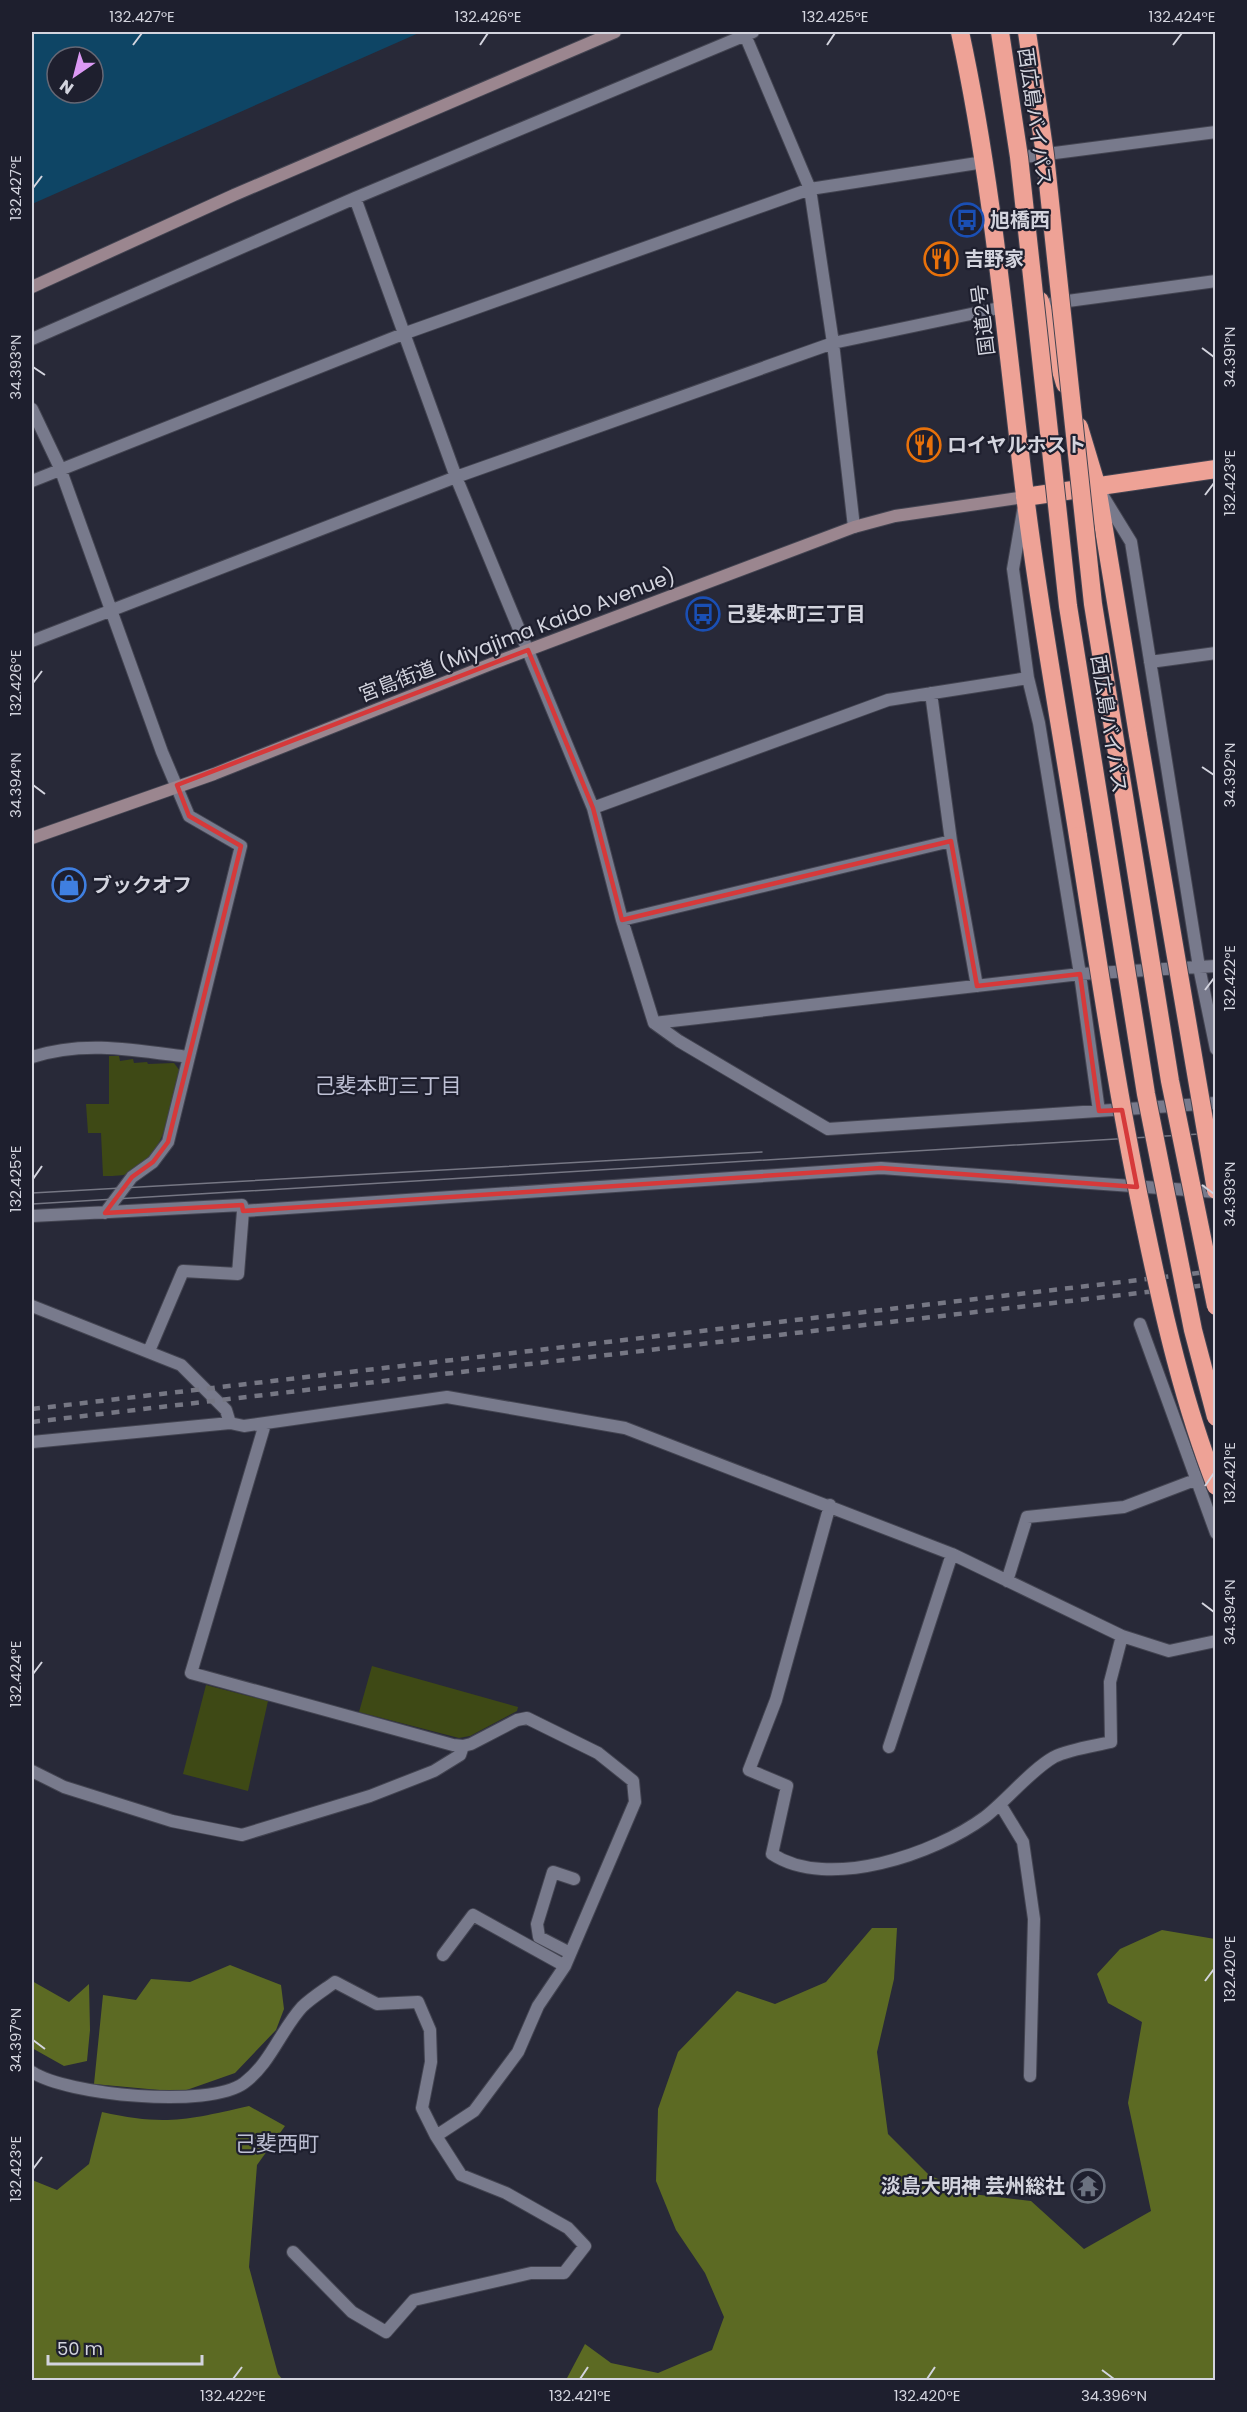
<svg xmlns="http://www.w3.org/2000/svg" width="1247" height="2412" font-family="Poppins,'Noto Sans JP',sans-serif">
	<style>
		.green { fill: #3e4915 }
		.forest { fill: #5c6a23 }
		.water { fill: #0e4565; fill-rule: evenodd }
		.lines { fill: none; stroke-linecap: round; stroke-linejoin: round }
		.street-casing { stroke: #434451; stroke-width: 14 }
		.secondary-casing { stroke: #434451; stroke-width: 14 }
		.highway-casing { stroke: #434451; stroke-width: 20 }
		.street { stroke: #787a8c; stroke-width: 12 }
		.secondary { stroke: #9b868f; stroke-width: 12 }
		.highway { stroke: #eea296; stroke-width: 18 }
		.tram { stroke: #767784; stroke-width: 1.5 }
		.rail { stroke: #767784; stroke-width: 4.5; stroke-dasharray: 8 8; stroke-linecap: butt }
		.highway-bridge-casing { stroke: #434451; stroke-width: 20; stroke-linecap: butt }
		.highway-bridge { stroke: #eea296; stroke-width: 18 }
		.marked { fill: none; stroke: #d6393a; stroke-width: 4.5; stroke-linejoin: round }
		.ticks { fill: none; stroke: #d3d4de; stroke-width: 2 }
		.labels { text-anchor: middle; stroke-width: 4.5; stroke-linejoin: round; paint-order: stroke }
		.street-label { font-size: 20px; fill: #d3d4de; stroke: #1e1f2e }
		.poi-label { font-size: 20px; font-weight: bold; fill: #d3d4de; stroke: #1e1f2e; text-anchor: start }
		.neighbourhood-label { font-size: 21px; fill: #bec0d4; stroke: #1e1f2e }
		.neatline { fill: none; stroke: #d3d4de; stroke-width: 2 }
		.ticks-label { font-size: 15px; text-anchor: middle; fill: #d3d4de }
	</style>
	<rect width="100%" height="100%" fill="#282938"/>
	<path class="green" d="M109 1056H119L120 1061 133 1059 134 1063 147 1062 148 1064 174 1063 180 1071C171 1107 166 1157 127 1174 121 1176 110 1176 103 1176L101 1133H88L86 1104H109Z
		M372 1666 518 1707 517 1711 470 1736 459 1738 359 1712Z
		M206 1685 268 1701 248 1791 183 1774Z"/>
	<path class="forest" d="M872 1928H897L894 1979 877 2052 888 2134 929 2175 972 2194 1031 2201 1084 2249 1151 2211 1128 2103 1142 2022 1108 2003 1097 1974 1120 1949 1162 1930 1215 1939V2380H566L585 2344 611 2363 658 2373 712 2350 724 2317 705 2273 676 2230 656 2181 658 2109 678 2052 737 1991 775 2004 826 1982Z
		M230 1965 281 1985 284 2009 276 2030 235 2073 181 2092 94 2084 103 1995 136 2000 151 1979 190 1982Z
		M32 1981 69 2002 89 1984 90 2030 87 2061 64 2066 32 2048Z
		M249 2106 285 2126 257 2165 249 2267 278 2374 283 2380H32V2180L57 2190 89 2164 102 2112C164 2126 188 2120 249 2106Z"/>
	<path class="water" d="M32 32H421L32 204ZM57 57H93V93H57Z"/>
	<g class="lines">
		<g class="street-casing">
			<path id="street" d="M745 35 810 189 833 343 854 527
				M1024 157 1216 132
				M355 198 456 477 593 808 622 920 654 1023 679 1041 828 1129 1216 1103
				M1053 303 1216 281
				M32 339 355 198 753 32
				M32 409 60 468 162 752 189 816 241 846 168 1142 153 1162 132 1177 105 1213
				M32 481 403 334 810 189 984 162
				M1101 493 1131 542 1199 967 1216 1049
				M1023 511 1013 569 1028 678 1039 723 1080 974 1099 1111
				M32 641 456 477 833 343 1004 307
				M1150 662 1216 653
				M931 693 951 841 977 986
				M593 808 888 700 1028 678
				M622 920 951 841
				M654 1023 1080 974 1216 966
				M32 1057C84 1040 135 1050 188 1057
				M32 1216 242 1205 243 1211 881 1168 1216 1192
				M32 1306 181 1365 226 1410 230 1423 244 1426 447 1397 625 1428 952 1554 1122 1636 1169 1651 1216 1641
				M1140 1324 1216 1533
				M149 1351 183 1271 238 1274 243 1211
				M265 1424 191 1673 453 1745 463 1746 471 1744 517 1720 527 1718 598 1753 633 1781 635 1802 565 1966 538 2006 518 2052 474 2111 436 2136
				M32 1442 230 1423
				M830 1505 776 1700 749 1770 787 1786 772 1854C828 1891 935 1854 985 1817 1007 1800 1031 1770 1054 1757 1070 1749 1094 1746 1111 1742L1110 1682 1122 1636
				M1007 1581 1027 1517 1124 1507 1216 1472
				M889 1747 952 1554
				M32 1771 64 1787 172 1821 242 1835 370 1796 434 1771 460 1755 463 1746
				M1000 1804 1023 1842 1034 1919 1030 2076
				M570 1953 539 1937 537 1924 553 1872 574 1879
				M443 1955 473 1915 565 1966
				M32 2072C67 2095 209 2109 244 2083 270 2064 281 2030 302 2007 311 1998 324 1990 335 1982L377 2004 418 2002 430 2030 431 2062 422 2108 436 2136 461 2175 506 2193 568 2228 585 2246 564 2273H531L414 2300 386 2332 352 2312 293 2252"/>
		</g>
		<g class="secondary-casing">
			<path id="secondary" d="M32 287 234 195 615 32
				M32 838 214 774 491 664 854 527 895 516 1025 497"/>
		</g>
		<g class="highway-casing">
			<path id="highway" d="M960 32C993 184 1006 340 1025 495 1039 609 1060 723 1078 836
				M1040 301 1065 384
				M1079 427 1097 487 1138 735
				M1025 497 1216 469"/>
		</g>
		<use href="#street" class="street"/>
		<use href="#secondary" class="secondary"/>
		<use href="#highway" class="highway"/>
		<path class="tram" d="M32 1193 762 1152
			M32 1204 1216 1133"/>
		<path class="rail" d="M32 1409 1216 1271
			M32 1422 1216 1284"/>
		<g class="highway-bridge-casing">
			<path id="highway-bridge" d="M1000 32 1019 157 1068 606 1146 1094 1193 1330 1216 1417
				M1027 32 1045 155 1093 604 1170 1081 1216 1306
				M1138 735 1216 1190
				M1078 836C1099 968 1118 1100 1146 1231 1164 1317 1184 1404 1216 1486"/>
		</g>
		<use href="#highway-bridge" class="highway-bridge"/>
	</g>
	<path class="marked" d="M528 650 593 808 622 920 951 841 977 986 1080 974 1099 1111 1122 1110 1137 1187 881 1168 243 1211 242 1205 105 1213 132 1177 153 1162 168 1142 241 846 189 816 177 785Z"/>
	<path class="ticks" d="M133 45 142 33M480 45 488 33M827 45 835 33M1173 45 1182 33M33 188 42 176M1202 348 1214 357M33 367 45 375M1205 495 1214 483M33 683 42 671M1202 767 1214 775M33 785 45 794M1205 990 1214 978M33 1179 42 1166M1202 1185 1214 1194M1205 1486 1214 1473M1202 1603 1214 1612M33 1674 42 1662M1205 1981 1214 1969M33 2040 45 2049M33 2169 42 2157M1102 2370 1114 2379M233 2379 242 2367M580 2379 588 2367M927 2379 935 2367"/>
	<defs>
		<g id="bus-ring" transform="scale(1.725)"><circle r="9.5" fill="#1e1f2e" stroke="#1a4fb4" stroke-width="1.5"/><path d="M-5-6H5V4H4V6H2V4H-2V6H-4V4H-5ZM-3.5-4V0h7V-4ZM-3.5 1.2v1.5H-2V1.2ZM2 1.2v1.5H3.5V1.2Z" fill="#1a4fb4"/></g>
		<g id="restaurant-ring" transform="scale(1.725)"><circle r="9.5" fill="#1e1f2e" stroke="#e8710a" stroke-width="1.5"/><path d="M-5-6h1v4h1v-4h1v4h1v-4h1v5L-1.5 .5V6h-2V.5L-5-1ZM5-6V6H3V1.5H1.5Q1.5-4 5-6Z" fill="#e8710a"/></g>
		<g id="shop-ring" transform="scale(1.725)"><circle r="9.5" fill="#1e1f2e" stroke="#3f7fe0" stroke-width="1.5"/><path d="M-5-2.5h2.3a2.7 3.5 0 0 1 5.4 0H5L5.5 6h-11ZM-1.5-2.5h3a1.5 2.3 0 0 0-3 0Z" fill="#3f7fe0"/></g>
		<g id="temple-ring" transform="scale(1.725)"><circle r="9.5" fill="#1e1f2e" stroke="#6b7280" stroke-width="1.5"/><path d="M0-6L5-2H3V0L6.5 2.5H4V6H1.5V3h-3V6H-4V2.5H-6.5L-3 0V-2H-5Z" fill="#6b7280"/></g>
	</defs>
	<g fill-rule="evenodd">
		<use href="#bus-ring" x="967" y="220"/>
		<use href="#restaurant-ring" x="941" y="259"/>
		<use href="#restaurant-ring" x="924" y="445"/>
		<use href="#bus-ring" x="703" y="614"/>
		<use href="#shop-ring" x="69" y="885"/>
		<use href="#temple-ring" x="1088" y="2186"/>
	</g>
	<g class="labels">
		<g class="street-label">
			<text transform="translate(1035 117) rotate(82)" y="7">西広島バイパス</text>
			<text transform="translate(983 320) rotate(-97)" y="7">国道2号</text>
			<text transform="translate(517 635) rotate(-21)" y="7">宮島街道 (Miyajima Kaido Avenue)</text>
			<text transform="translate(1109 724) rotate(81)" y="7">西広島バイパス</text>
		</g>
		<g class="poi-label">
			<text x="990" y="227">旭橋西</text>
			<text x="964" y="266">吉野家</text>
			<text x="947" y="452">ロイヤルホスト</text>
			<text x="726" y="621">己斐本町三丁目</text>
			<text x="92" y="892">ブックオフ</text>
			<text x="1065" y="2193" text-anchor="end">淡島大明神 芸州総社</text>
		</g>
		<g class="neighbourhood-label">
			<text x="388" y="1093">己斐本町三丁目</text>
			<text x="277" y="2151">己斐西町</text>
		</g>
	</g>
	<rect width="1247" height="2412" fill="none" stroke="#1e1f2e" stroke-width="66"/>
	<g transform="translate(75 75) rotate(215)"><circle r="28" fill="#1e1f2e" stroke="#666774" stroke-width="1.5"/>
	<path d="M0-4.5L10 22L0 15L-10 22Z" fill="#dc99f4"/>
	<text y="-9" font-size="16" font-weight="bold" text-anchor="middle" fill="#d3d4de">N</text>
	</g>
	<path d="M48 2355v9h154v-9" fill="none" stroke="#d3d4de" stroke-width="3"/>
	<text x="57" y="2355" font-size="18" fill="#d3d4de" stroke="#1e1f2e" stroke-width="4.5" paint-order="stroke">50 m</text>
	<rect x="33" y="33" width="1181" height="2346" class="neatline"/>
	<g class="ticks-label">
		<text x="142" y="22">132.427°E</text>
		<text x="488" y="22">132.426°E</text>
		<text x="835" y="22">132.425°E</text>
		<text x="1182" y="22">132.424°E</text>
		<text transform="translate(16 188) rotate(-90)" y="5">132.427°E</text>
		<text transform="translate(1230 357) rotate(-90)" y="5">34.391°N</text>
		<text transform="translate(16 367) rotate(-90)" y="5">34.393°N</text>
		<text transform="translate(1230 483) rotate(-90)" y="5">132.423°E</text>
		<text transform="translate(16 683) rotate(-90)" y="5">132.426°E</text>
		<text transform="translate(1230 775) rotate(-90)" y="5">34.392°N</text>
		<text transform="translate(16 785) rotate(-90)" y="5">34.394°N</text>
		<text transform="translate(1230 978) rotate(-90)" y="5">132.422°E</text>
		<text transform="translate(16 1179) rotate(-90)" y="5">132.425°E</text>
		<text transform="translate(1230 1194) rotate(-90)" y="5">34.393°N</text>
		<text transform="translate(1230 1473) rotate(-90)" y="5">132.421°E</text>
		<text transform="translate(1230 1612) rotate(-90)" y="5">34.394°N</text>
		<text transform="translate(16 1674) rotate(-90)" y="5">132.424°E</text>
		<text transform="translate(1230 1969) rotate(-90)" y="5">132.420°E</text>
		<text transform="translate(16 2040) rotate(-90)" y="5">34.397°N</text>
		<text transform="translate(16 2169) rotate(-90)" y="5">132.423°E</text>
		<text x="233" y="2401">132.422°E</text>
		<text x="580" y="2401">132.421°E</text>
		<text x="927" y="2401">132.420°E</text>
		<text x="1114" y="2401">34.396°N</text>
	</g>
</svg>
